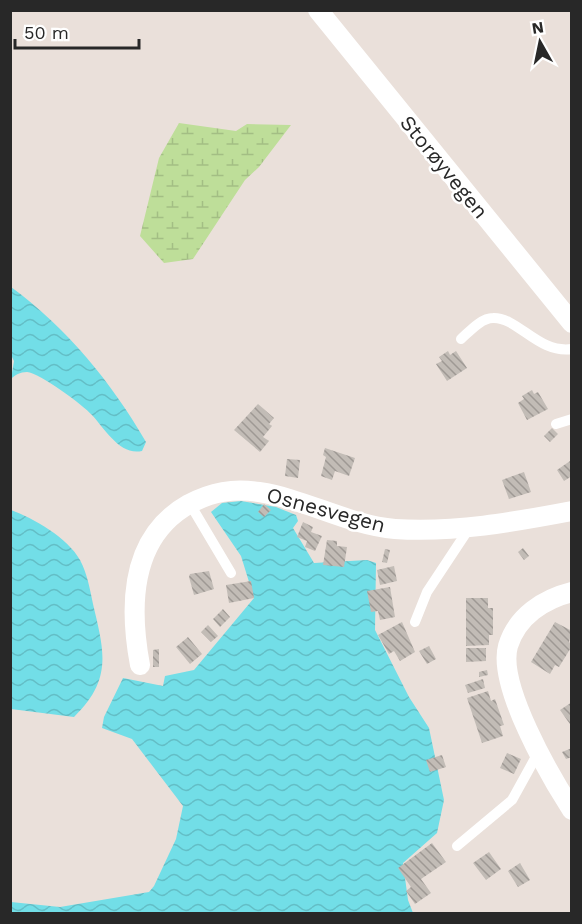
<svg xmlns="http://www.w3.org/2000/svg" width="582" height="924" font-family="'Work Sans',sans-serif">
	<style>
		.wetland { fill: url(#wetland-marsh) }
		.water { fill: url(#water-waves) }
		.building { fill: url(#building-back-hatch) }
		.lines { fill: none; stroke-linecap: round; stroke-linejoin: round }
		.service { stroke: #fff; stroke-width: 10 }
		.minor { stroke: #fff; stroke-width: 20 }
		.labels { text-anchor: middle; stroke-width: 5; stroke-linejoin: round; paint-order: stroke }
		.street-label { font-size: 21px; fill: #282828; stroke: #fff }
	</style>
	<defs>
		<pattern id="wetland-marsh" width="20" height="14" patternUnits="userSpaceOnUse" patternTransform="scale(1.5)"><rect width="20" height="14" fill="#bede99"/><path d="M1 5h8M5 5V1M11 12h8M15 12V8" fill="none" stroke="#a3be84"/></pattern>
		<pattern id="water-waves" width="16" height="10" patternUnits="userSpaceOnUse" patternTransform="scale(1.5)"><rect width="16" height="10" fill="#72dee7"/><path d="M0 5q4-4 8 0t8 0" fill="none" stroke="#63bec6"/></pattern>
		<pattern id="building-back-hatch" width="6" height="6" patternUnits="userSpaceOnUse" patternTransform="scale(1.5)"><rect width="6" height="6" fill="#c2bcb6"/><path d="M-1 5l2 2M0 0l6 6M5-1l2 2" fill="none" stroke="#9e9994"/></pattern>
	</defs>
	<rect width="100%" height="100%" fill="#eae0da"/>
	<path class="wetland" d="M179 123 236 131 247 124 291 125 259 167 245 180 193 259 164 263 140 236 159 158Z"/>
	<path class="water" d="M11 287C67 328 112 383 146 442L142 451C120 456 105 429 92 415 83 405 40 373 27 372 20 372 15 375 11 379L14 361 11 355Z
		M241 501 276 507 296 515 298 521 293 528 314 563 367 560 376 563 375 630 409 697 429 728 444 800 437 833 403 863 408 900 413 913 11 914V902L60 907 149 892 154 886 176 839 183 806 132 739 102 728 104 717 123 678 163 686 165 676 194 670 254 598 241 556 211 512 222 503Z
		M11 510C33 518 68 538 80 560 87 573 90 589 93 604 104 651 113 679 74 717L11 709Z"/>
	<path class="building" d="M448 351 450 355 456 351 467 368 447 381 436 364 442 361 439 357Z
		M532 390 534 394 538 392 548 409 527 420 518 403 524 399 522 396Z
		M258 404 274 418 269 424 272 426 263 437 269 441 260 452 234 430Z
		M552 428 558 434 550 442 544 436Z
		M325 448 355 458 349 476 335 471 332 480 321 476 326 457 323 455Z
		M287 459 300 460 298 478 285 476Z
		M570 461 572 476 564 481 557 470Z
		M524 472 531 492 509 499 502 480Z
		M264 504 271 510 264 517 258 512Z
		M303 522 313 527 311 532 322 536 315 551 305 547 307 541 297 537Z
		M327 540 337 541V546L347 547 344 567 323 565Z
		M523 548 529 556 524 560 518 552Z
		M385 549 390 550 387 563 382 562Z
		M394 566 397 581 380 585 377 570Z
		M209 571 214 589 194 595 189 577 190 574Z
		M251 581 254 598 229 603 226 585Z
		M390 587 395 617 380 620 378 611 371 612 367 591Z
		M466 598H488V608H493V635H489V645L466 646Z
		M223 609 230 617 220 627 213 619Z
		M402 622 415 652 400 661 394 651 389 654 378 635Z
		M555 622 572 631 569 642 572 646 559 667 555 665 550 674 531 662Z
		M208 625 218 636 211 642 201 632Z
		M188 637 202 654 190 664 176 647Z
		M429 646 436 659 427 664 419 651Z
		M466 648H486V661L466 662Z
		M159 649V667H153V650Z
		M487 670 488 675 479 677V672Z
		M483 679 485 688 468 693 465 685Z
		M488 691 491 701 495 699 504 725 500 726 503 736 482 743 467 698Z
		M572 702V727L560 710Z
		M572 748V757L566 759 562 752Z
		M507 753 521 759 514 774 500 768Z
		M442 755 446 767 430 772 426 760Z
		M432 843 446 862 421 879 431 893 415 904 406 891 411 887 398 868Z
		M489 852 501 869 486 880 473 863Z
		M520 863 530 880 518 887 508 871Z"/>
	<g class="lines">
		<path class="service" d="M461 339C469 332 481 318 493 318 518 317 538 354 572 349
			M556 424 572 419
			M190 504 231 573
			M415 622 427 592 470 527
			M457 846 512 800 538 753"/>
		<path class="minor" d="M318 10 572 323
			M572 592C544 599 517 616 508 646 497 685 550 776 572 810
			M140 665C129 606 130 537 189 504 212 492 233 488 259 492 306 499 348 525 395 529 454 533 514 522 572 511"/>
	</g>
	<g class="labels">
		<g class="street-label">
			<text transform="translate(444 167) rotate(51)" y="7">Storøyvegen</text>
			<text transform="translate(326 510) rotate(15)" y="7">Osnesvegen</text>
		</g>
	</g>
	<rect width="582" height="924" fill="none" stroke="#282828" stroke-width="24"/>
	<g transform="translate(540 42) rotate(351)" stroke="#ffffff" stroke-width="4.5" paint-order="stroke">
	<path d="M0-4.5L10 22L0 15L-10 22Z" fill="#282828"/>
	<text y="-9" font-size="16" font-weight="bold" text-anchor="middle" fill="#282828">N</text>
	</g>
	<path d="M15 39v9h124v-9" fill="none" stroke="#282828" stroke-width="3"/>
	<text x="24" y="39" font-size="18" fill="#282828" stroke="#ffffff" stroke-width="4.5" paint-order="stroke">50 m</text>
</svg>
